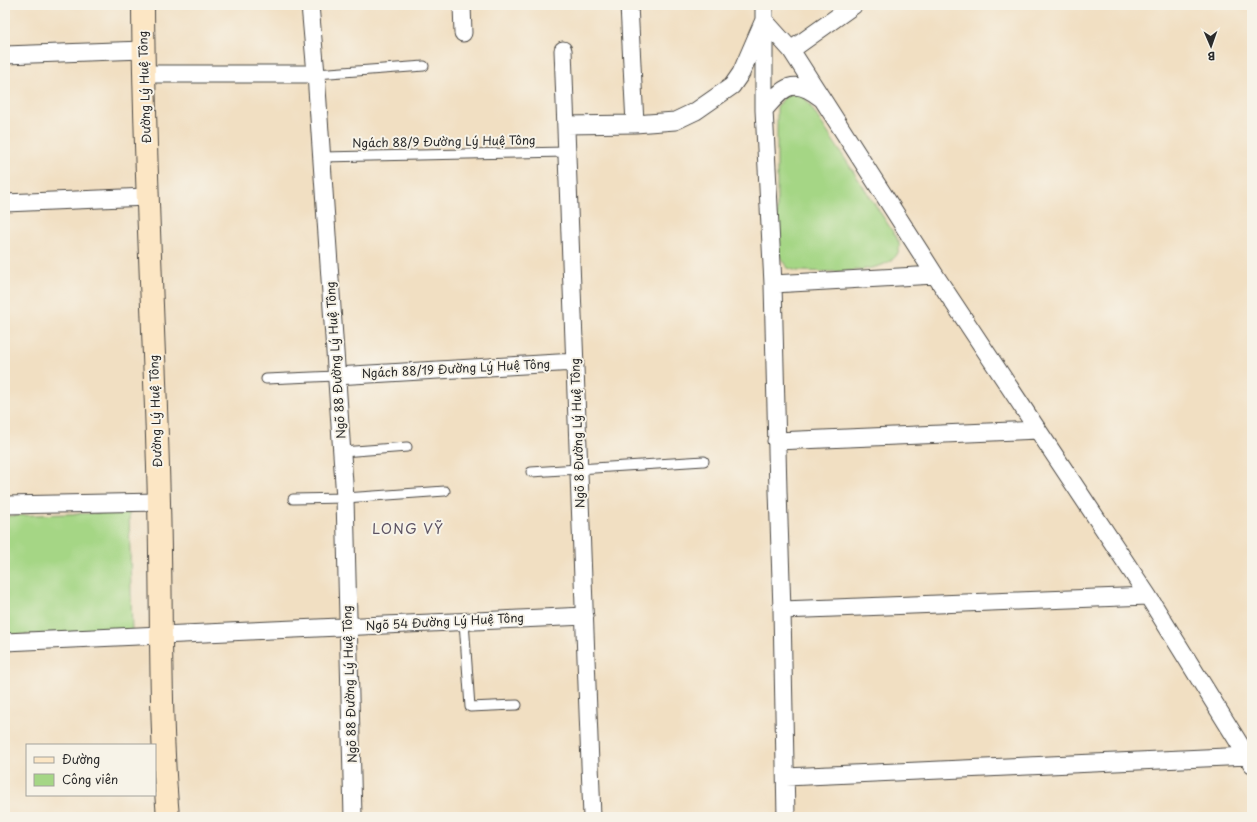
<svg xmlns="http://www.w3.org/2000/svg" width="1257" height="822" font-family="'Playpen Sans',sans-serif">
	<style>
		.green { fill: #a5d685; stroke: #688058 }
		.lines { fill: none; stroke-linecap: round; stroke-linejoin: round }
		.service-casing { stroke: #494642; stroke-width: 11 }
		.minor-casing { stroke: #494642; stroke-width: 19 }
		.secondary-casing { stroke: #494642; stroke-width: 24 }
		.service { stroke: #fff; stroke-width: 9 }
		.minor { stroke: #fff; stroke-width: 17 }
		.secondary { stroke: #fce6c4; stroke-width: 22 }
		.labels { text-anchor: middle; stroke-width: 4; stroke-linejoin: round; paint-order: stroke }
		.street-label { font-size: 12px; fill: #2b2b2b; stroke: #f7f3e8 }
		.quarter-label { font-size: 14px; letter-spacing: 1px; fill: #5c5262; stroke: #f7f3e8 }
	</style>
	<rect width="100%" height="100%" fill="#f7f3e8"/>
	<filter id="ink" filterUnits="userSpaceOnUse"><feTurbulence type="fractalNoise" baseFrequency=".025" numOctaves="2"/><feDisplacementMap in="SourceGraphic" scale="8" xChannelSelector="R" yChannelSelector="G"/><feConvolveMatrix kernelMatrix="1 2 1 2 8 2 1 2 1" color-interpolation-filters="sRGB"/></filter>
	<filter id="wash" filterUnits="userSpaceOnUse"><feTurbulence type="fractalNoise" baseFrequency=".012" numOctaves="4" result="noise"/><feDisplacementMap in="SourceGraphic" scale="16" xChannelSelector="R" yChannelSelector="G"/><feGaussianBlur stdDeviation="0.9" result="paint"/><feColorMatrix in="noise" values="0 0 0 0 0 0 0 0 0 0 0 0 0 0 0 0 0 1.4 0 .05"/><feComposite in="paint" operator="in"/></filter>
	<g filter="url(#wash)">
		<rect width="100%" height="100%" fill="#f1dfc2"/>
		<path class="green" d="M800 93 807 101 895 235C896 237 898 241 899 243 905 278 817 271 797 271L788 268 783 262 779 254 777 230V108L786 95Z
			M129 512 132 632 5 635V516Z"/>
	</g>
	<g filter="url(#ink)">
		<g class="lines">
			<g class="service-casing">
				<path id="service" d="M316 74 424 66
					M322 157 567 152
					M266 379 336 376
					M342 452 407 447
					M531 472 704 461
					M293 499 345 498 445 491
					M464 622 470 707 517 705"/>
			</g>
			<g class="minor-casing">
				<path id="minor" d="M310 5 316 74
					M462 5 463 33
					M629 5 635 124
					M764 5V110L773 284 778 491 782 610 786 817
					M563 50 592 817
					M791 50 935 275 1148 596 1252 764
					M5 55 143 50
					M145 74H316L345 498 353 817
					M764 110C784 87 793 76 821 98
					M566 125 635 124 675 121 696 111 732 86 741 73 764 20 791 50 854 5
					M5 203 147 197
					M773 284 935 275
					M336 376 575 362
					M776 441 1038 430
					M5 505 159 502
					M782 610 1148 596
					M5 642 585 616
					M786 777 1248 756"/>
			</g>
			<g class="secondary-casing">
				<path id="secondary" d="M143 5C144 171 155 337 159 503 162 607 159 713 168 817"/>
			</g>
			<use href="#service" class="service"/>
			<use href="#minor" class="minor"/>
			<use href="#secondary" class="secondary"/>
		</g>
	</g>
	<g class="labels">
		<g class="street-label">
			<text transform="translate(145 87) rotate(-92)" y="4">Đường Lý Huệ Tông</text>
			<text transform="translate(444 142) rotate(-1)" y="4">Ngách 88/9 Đường Lý Huệ Tông</text>
			<text transform="translate(336 360) rotate(-94)" y="4">Ngõ 88 Đường Lý Huệ Tông</text>
			<text transform="translate(456 369) rotate(-3)" y="4">Ngách 88/19 Đường Lý Huệ Tông</text>
			<text transform="translate(156 411) rotate(-92)" y="4">Đường Lý Huệ Tông</text>
			<text transform="translate(578 433) rotate(-92)" y="4">Ngõ 8 Đường Lý Huệ Tông</text>
			<text transform="translate(445 622) rotate(-3)" y="4">Ngõ 54 Đường Lý Huệ Tông</text>
			<text transform="translate(350 684) rotate(-92)" y="4">Ngõ 88 Đường Lý Huệ Tông</text>
		</g>
		<g class="quarter-label">
			<text x="408" y="534">LONG VỸ</text>
		</g>
	</g>
	<rect width="1257" height="822" fill="none" stroke="#f7f3e8" stroke-width="20"/>
	<rect x="26" y="744" width="130" height="52" fill="#f7f3e8" stroke="#a5a39c"/>
	<rect x="34" y="757" width="20" height="6" fill="#fce6c4" stroke="#a5a39c"/>
	<text x="62" y="764" font-size="12" fill="#2b2b2b">Đường</text>
	<rect x="34" y="774" width="20" height="12" fill="#a5d685" stroke="#a5a39c"/>
	<text x="62" y="784" font-size="12" fill="#2b2b2b">Công viên</text>
	<g transform="translate(1211 46) rotate(178)" stroke="#f7f3e8" stroke-width="3" paint-order="stroke">
	<path d="M0-3L7 15L0 10L-7 15Z" fill="#2b2b2b"/>
	<text y="-6" font-size="11" font-weight="bold" text-anchor="middle" fill="#2b2b2b">B</text>
	</g>
</svg>
